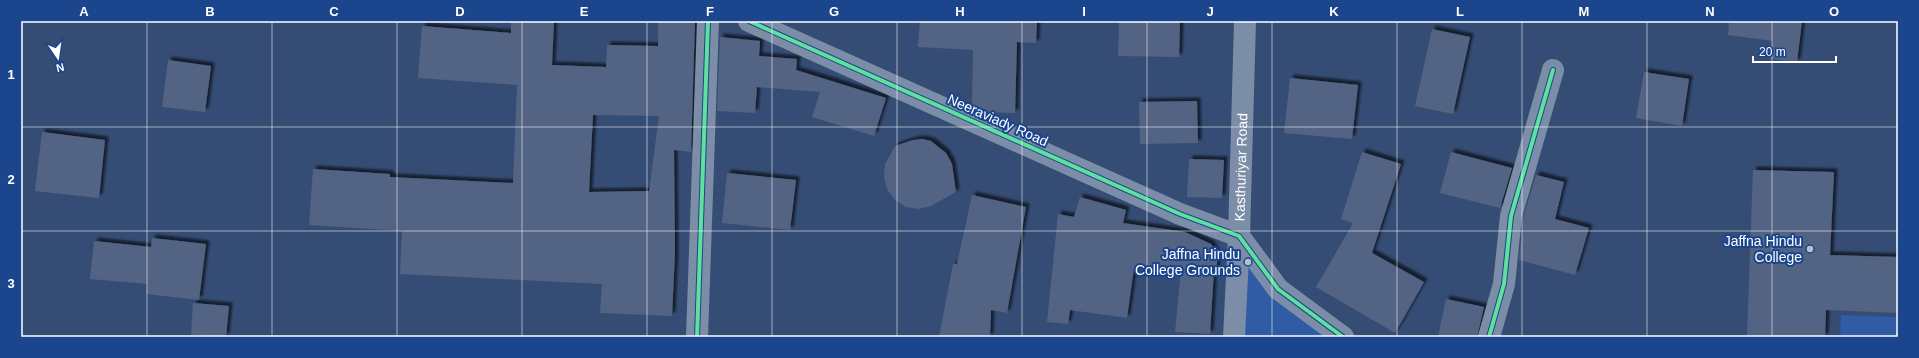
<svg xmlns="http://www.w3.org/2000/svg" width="1919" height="358" font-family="Helvetica,sans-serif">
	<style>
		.green { fill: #2f5ca4 }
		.building { fill: #526484; fill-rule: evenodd; filter: url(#shadow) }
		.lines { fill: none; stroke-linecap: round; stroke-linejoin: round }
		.street { stroke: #7c8da7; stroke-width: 22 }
		.cycleway-casing { stroke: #1b468e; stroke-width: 6 }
		.cycleway { stroke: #60e19b; stroke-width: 4 }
		.grid { fill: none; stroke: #fff; stroke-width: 1; stroke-opacity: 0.55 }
		.poi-dot { fill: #b8c0ce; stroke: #1b468e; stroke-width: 1.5 }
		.labels { text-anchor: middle; stroke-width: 4; stroke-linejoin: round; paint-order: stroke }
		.street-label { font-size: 14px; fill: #fff; stroke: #1b468e }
		.poi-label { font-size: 14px; fill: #fff; stroke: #1b468e; text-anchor: end }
		.neatline { fill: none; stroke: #fff; stroke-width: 1.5 }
		.grid-label { font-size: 13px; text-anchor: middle; font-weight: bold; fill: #fff }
	</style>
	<defs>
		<filter id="shadow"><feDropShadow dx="3.5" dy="-3.5" stdDeviation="1" flood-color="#0009"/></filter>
	</defs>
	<rect width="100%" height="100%" fill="#354c74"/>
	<path class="green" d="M1239 236 1343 337H1234Z
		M1841 315 1898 317V337H1840Z"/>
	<path class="building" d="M658 21H695L691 152 674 150 675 252 672 316 600 313 602 284 400 274 402 231 309 225 313 169 390 174V177L513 183 517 85 418 78 422 26 511 33V22H554L552 65 606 67 607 45 658 46ZM593 115 659 116 649 191 589 192Z
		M920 21H1037L1036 43 1017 42 1015 113 983 112 972 107 973 50 918 47Z
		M1119 21H1180L1179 57 1118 56Z
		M1729 21H1802L1797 62 1770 59 1773 41 1728 35Z
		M1432 29 1470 37 1453 114 1415 106Z
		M720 37 760 41 759 56 797 59 796 70 886 98 874 136 812 117 820 92 757 87 755 113 717 111Z
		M168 60 211 66 205 112 162 107Z
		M1644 72 1689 79 1682 126 1636 118Z
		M1290 78 1358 85 1352 139 1284 133Z
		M1197 101 1198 143 1140 144 1139 102Z
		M42 132 105 140 99 198 35 191Z
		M922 139 931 141 946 153 952 164 956 192 931 206 918 209 906 207 895 200 887 189 884 177 885 164 895 146 913 140Z
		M1362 152 1401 164 1372 253 1424 282 1395 333 1316 287 1353 223 1341 219Z
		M1451 152 1512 168 1500 208 1440 193Z
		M1189 159 1224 160 1222 198 1187 197Z
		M1753 170 1834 172 1830 255 1898 257V313L1826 310 1825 337H1747Z
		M727 173 796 180 790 230 722 223Z
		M1536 175 1564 182 1555 219 1589 228 1575 275 1519 260 1523 218Z
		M972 195 1026 207 1007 313 991 310 990 337H939L953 264H957Z
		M1080 197 1126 210 1123 223 1185 232 1211 244 1218 256 1216 270H1214L1210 334 1175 332 1181 269 1134 268 1127 318 1070 310 1068 324 1047 322 1058 214 1074 217Z
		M152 238 206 244 199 300 146 294 147 284 90 279 94 241 151 247Z
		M1446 299 1484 307 1477 337H1438Z
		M193 303 229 306 226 337 191 335Z"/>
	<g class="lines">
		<g class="street">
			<path d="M749 21 1180 214 1239 236 1278 289 1343 337"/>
			<path d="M697 337 708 21"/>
			<path id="s1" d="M1234 337 1239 236 1245 21"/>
			<path d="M1489 337 1504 284 1511 216 1553 70"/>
		</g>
		<g class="cycleway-casing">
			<path id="cycleway" d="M749 21 1180 214 1239 236 1278 289 1343 337
				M697 337 708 21
				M1489 337 1504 284 1511 216 1553 70"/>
		</g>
		<use href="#cycleway" class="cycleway"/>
	</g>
	<path class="grid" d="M147 21V337M272 21V337M397 21V337M522 21V337M647 21V337M772 21V337M897 21V337M1022 21V337M1147 21V337M1272 21V337M1397 21V337M1522 21V337M1647 21V337M1772 21V337M21 127H1898M21 231H1898"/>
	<g class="poi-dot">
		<circle cx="1810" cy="249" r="4"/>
		<circle cx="1248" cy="262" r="4"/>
	</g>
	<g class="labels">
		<g class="street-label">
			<text transform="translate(998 120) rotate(24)" y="5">Neeraviady Road</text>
			<text dy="5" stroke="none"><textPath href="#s1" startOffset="170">Kasthuriyar Road</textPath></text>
		</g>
		<g class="poi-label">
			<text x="1802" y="246">Jaffna Hindu<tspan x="1802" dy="16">College</tspan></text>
			<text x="1240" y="259">Jaffna Hindu<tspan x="1240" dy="16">College Grounds</tspan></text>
		</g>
	</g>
	<rect width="1919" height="358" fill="none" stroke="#1b468e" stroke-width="44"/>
	<g transform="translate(58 58) rotate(167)" stroke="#1b468e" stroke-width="3" paint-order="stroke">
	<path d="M0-3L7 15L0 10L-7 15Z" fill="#ffffff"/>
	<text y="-6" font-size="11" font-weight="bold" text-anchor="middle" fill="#ffffff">N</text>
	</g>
	<path d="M1753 56v6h83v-6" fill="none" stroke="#ffffff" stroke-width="2"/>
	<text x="1759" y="56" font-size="12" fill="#ffffff" stroke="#1b468e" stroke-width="3" paint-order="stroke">20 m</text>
	<rect x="22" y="22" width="1875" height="314" class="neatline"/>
	<g class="grid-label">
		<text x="84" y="16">A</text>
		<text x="210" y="16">B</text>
		<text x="334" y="16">C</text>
		<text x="460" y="16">D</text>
		<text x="584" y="16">E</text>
		<text x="710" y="16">F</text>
		<text x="834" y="16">G</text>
		<text x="960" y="16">H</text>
		<text x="1084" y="16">I</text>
		<text x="1210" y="16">J</text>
		<text x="1334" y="16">K</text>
		<text x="1460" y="16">L</text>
		<text x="1584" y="16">M</text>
		<text x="1710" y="16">N</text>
		<text x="1834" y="16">O</text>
		<text x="11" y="79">1</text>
		<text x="11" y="184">2</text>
		<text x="11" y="288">3</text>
	</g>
</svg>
